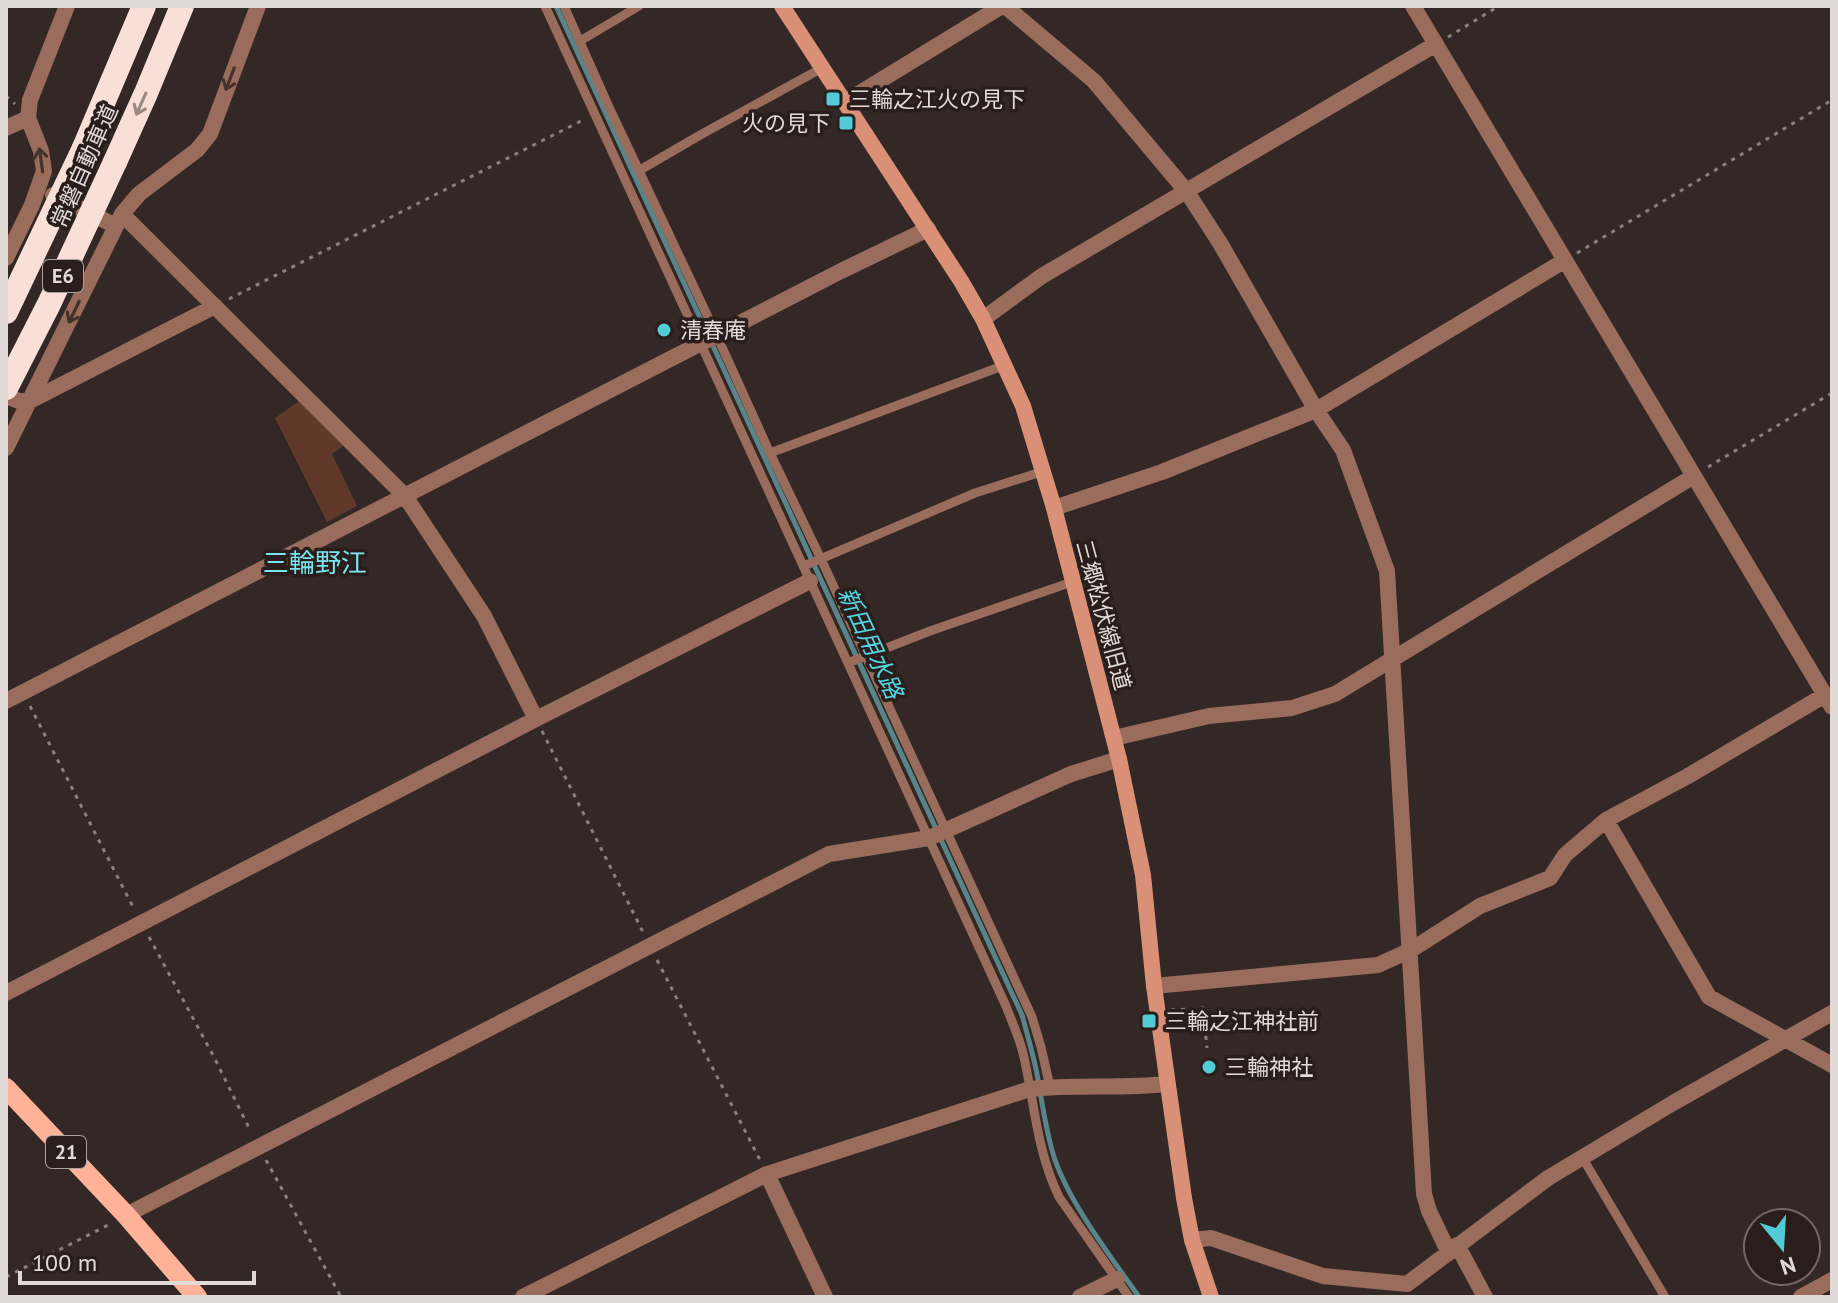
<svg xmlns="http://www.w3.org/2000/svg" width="1838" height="1303" font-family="'PT Sans','Noto Sans JP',sans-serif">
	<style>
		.green { fill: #60392b }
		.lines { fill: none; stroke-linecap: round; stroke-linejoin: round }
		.stream { stroke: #588589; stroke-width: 5 }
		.path { stroke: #8a817e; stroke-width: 3; stroke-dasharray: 4 6; stroke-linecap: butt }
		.lane { stroke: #9a6c5c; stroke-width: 9 }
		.street { stroke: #9a6c5c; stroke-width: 16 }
		.secondary { stroke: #da9076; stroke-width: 16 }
		.primary { stroke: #ffb297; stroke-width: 20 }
		.highway { stroke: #f8e0d8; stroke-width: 24 }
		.highway-bridge { stroke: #f8e0d8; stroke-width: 24 }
		.oneway { stroke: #45322b }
		.oneway2 { stroke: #9b8983 }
		.poi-dot { fill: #52cbd7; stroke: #291e1b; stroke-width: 3 }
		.labels { text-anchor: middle; stroke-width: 7; stroke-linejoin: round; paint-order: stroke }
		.shield { fill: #291e1b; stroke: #aaa29f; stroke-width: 2 }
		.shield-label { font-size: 20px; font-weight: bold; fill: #e1dad7 }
		.poi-label { font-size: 22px; fill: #e1dad7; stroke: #291e1b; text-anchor: start }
		.street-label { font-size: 22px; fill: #e1dad7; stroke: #291e1b }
		.water-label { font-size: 24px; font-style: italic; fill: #53d5e2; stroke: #291e1b }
		.quarter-label { font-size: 26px; fill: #79e4ef; stroke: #291e1b }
	</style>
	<rect width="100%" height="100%" fill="#332825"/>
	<path class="green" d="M302 399 343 446 332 454 357 506 327 522 275 418Z"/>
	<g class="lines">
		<path class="stream" d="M556 6 1022 1015C1027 1033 1032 1051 1036 1069 1042 1099 1045 1130 1055 1160 1071 1205 1111 1257 1139 1297"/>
		<path class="path" d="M1448 37 1499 6
			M6 96 15 104
			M1577 253 1832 100
			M229 299 583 120
			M1708 467 1832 393
			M30 706 134 909
			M542 731 643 932
			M149 937 214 1057 251 1132
			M657 960 760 1160
			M1171 1010 1203 1008 1207 1048
			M266 1160 341 1297
			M6 1277 112 1223"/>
		<path class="lane" d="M545 6 1006 1006C1012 1022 1019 1037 1023 1053 1035 1104 1036 1149 1059 1197L1129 1297
			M564 6 609 107 717 336 770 453 821 559 1032 1017 1041 1047 1050 1087
			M580 41 639 6
			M640 170 702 134 822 68
			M770 453 1005 365
			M804 566 975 493 1044 471
			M848 663 930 631 1072 582
			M1582 1157 1665 1297"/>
		<path class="street" d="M1005 6 1094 81 1187 192 1220 243 1316 410 1343 450 1387 571 1424 1194 1429 1211 1449 1253
			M1413 6 1832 707
			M845 102 1002 6
			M6 128 28 118
			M53 195 116 226
			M122 214 405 496 484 616 536 719
			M6 258 32 205 44 171 41 151 28 118 30 100 67 6
			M983 319 1042 276 1436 44
			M6 396 19 401H30L215 306
			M6 448 122 214 139 194 197 150 210 134 258 6
			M1054 508 1162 472 1316 410 1564 261
			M6 701 841 271 928 229
			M1114 738 1209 716 1292 708 1335 694 1694 476
			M1606 820 1709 997 1832 1065
			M1154 986 1378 965 1411 950 1480 906 1550 878 1565 855 1606 820 1688 776 1825 695
			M6 993 536 719 810 581
			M767 1174 825 1297
			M126 1215 829 854 929 838 1071 774 1119 759
			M1192 1240 1211 1238 1323 1276 1407 1284 1548 1178 1673 1103 1832 1013
			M1457 1245 1485 1297
			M523 1297 767 1174 1030 1089C1075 1084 1121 1089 1167 1084
			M1080 1297 1117 1279
			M1801 1297 1832 1280"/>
		<path class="secondary" d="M782 6 961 281 983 319 1023 406 1054 508 1119 759 1143 875 1154 986 1184 1198 1192 1240 1211 1297"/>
		<path class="primary" d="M6 1088 126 1215 197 1297"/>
		<path class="highway" d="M84 148 144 6
			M115 162 146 93 182 6"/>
		<path class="highway-bridge" d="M6 312 84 148
			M6 388 49 304 115 162"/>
	</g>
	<defs><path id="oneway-shaft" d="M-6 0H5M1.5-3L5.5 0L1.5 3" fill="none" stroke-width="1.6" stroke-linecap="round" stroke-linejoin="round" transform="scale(2)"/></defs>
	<g class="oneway">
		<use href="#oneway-shaft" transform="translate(230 79) rotate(111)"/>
		<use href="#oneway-shaft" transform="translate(41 160) rotate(-98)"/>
		<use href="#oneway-shaft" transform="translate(74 312) rotate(116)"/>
	</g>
	<use class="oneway2" href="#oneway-shaft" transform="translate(141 104) rotate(114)"/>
	<g class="poi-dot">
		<rect x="825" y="91" width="16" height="16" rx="4"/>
		<rect x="838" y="115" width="16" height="16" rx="4"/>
		<circle cx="664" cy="330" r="8"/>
		<rect x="1141" y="1013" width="16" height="16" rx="4"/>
		<circle cx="1209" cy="1067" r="8"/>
	</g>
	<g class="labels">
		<g class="shield">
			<rect x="43" y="260" width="40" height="32" rx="6"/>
			<rect x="46" y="1136" width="40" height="32" rx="6"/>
		</g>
		<g class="shield-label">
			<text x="63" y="283">E6</text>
			<text x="66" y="1159">21</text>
		</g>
		<g class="poi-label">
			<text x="849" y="107">三輪之江火の見下</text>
			<text x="830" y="131" text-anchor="end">火の見下</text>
			<text x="680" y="338">清春庵</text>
			<text x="1165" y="1029">三輪之江神社前</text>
			<text x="1225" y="1075">三輪神社</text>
		</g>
		<g class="street-label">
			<text transform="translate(84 166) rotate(-66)" y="8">常磐自動車道</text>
			<text transform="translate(1104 615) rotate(75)" y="8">三郷松伏線旧道</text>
		</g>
		<g class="water-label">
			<text transform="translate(870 643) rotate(65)" y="8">新田用水路</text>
		</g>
		<g class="quarter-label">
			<text x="315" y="572">三輪野江</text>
		</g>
	</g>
	<rect width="1838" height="1303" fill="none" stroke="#e1dad7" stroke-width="16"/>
	<g transform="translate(1782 1247) rotate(162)"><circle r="38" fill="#291e1b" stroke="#736966" stroke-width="2"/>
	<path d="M0-6L14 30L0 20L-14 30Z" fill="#52cbd7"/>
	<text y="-12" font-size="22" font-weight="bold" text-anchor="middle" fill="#e1dad7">N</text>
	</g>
	<path d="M20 1271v12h234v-12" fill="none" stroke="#e1dad7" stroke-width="4"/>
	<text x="32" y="1271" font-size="24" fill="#e1dad7" stroke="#291e1b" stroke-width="6" paint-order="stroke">100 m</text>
</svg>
